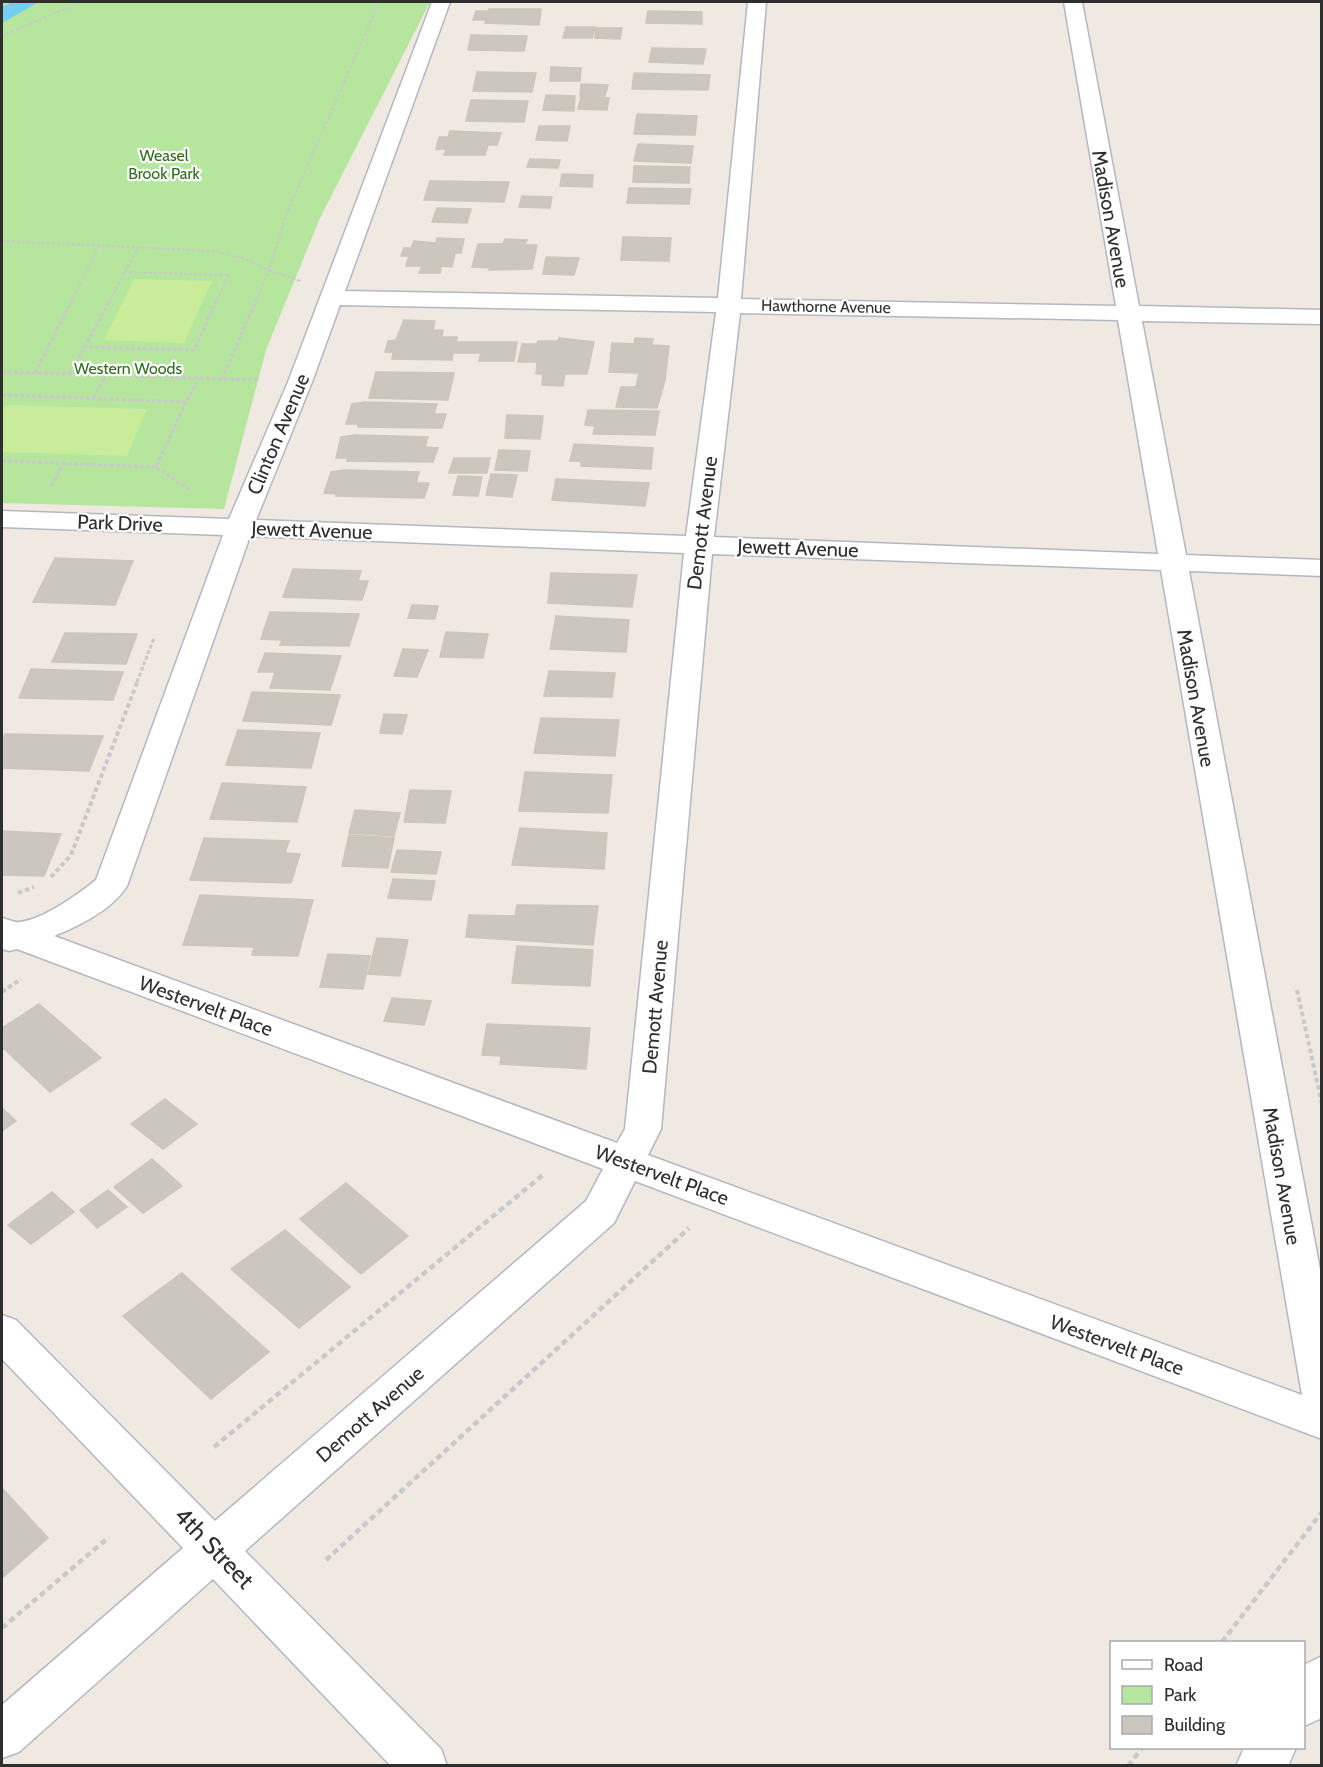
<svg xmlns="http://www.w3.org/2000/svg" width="1323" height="1767" font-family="Cabin,sans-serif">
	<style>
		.green { fill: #b6e59e }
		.pitch { fill: #c9ec9a }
		.water { fill: #75cff0 }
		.building { fill: #cbc7bf; stroke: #cbc5ba; stroke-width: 1.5 }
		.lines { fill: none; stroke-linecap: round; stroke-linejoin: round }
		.street-casing { stroke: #b4b7c1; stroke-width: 3 }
		.path-far3 { stroke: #c9c9c9; stroke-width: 2; stroke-dasharray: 3 2; stroke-linecap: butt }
		.path-far2 { stroke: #c9c9c9; stroke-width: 3; stroke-dasharray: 4 2; stroke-linecap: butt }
		.path-far1 { stroke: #c9c9c9; stroke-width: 4; stroke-dasharray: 4.5 3; stroke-linecap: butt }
		.path { stroke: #c9c9c9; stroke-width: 4.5; stroke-dasharray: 6 4; stroke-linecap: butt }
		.street { fill: #fff; fill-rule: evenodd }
		.labels { text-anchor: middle; stroke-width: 4.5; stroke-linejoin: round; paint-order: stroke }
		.far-park-label { font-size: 16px; fill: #2c6e1b; stroke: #fff }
		.far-street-label { font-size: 16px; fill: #2e2e2e; stroke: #fff }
		.street-label { font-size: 20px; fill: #2e2e2e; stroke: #fff }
		.near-street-label { font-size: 24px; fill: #2e2e2e; stroke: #fff }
	</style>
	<rect width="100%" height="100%" fill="#efe9e1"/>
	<path class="green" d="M2 2H430L320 218 266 350 224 509 2 503Z"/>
	<path class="pitch" d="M134 279 212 281 184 343 104 340Z
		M5 405 147 409 127 456 2 452V411Z"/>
	<path class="water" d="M12 2H39L2 23V7Z"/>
	<path class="building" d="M489 9H541L539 25 485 23 486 20H473L476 11H489Z
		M648 11 702 12V24L646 23Z
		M566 27H595L592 38H563Z
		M596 28H622L620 39 595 38Z
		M471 35 527 36 524 51 468 50Z
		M652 48 706 49 703 64 649 62Z
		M551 67 581 68 580 81H550Z
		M477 72 536 73 532 92 473 91Z
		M634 73 710 75 708 90 632 89Z
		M581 84 608 85 605 96H580Z
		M546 95 575 96 574 111 543 110Z
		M581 97 609 98 607 110 578 109Z
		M471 100 528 101 524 122 466 121Z
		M637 114 697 116 695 135 634 134Z
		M539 126H570L567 141 536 140Z
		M450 131 501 133 497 145H488L485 155H444L446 149H436L439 137H448Z
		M638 144 693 146 691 163 634 161Z
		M530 159 560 160 558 168 527 167Z
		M634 166 690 167 689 183 633 182Z
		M562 174 593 175 592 187 560 186Z
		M430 181 509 182 504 202 424 200Z
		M629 188 691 189 689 204 627 203Z
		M522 196 552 197 550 208 519 207Z
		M437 208 471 209 467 223 432 222Z
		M623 237 671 238 669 261 621 260Z
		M437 238 464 239 461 253H455L452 267 441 266 440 273H419L422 266H406L409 256H401L404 248H411L414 241 436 243Z
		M505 239 527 240 525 245H537L532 269 489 270 490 268 472 267 478 244H503Z
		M546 257 579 258 574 275 543 274Z
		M404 320 435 321 433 330H443L442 337H457L456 342H517L514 361H479L481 353H453L452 360 392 359 393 352H385L388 341 396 340Z
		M559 338 594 342 587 374H565L563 386 542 385 543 374H536L537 362H518L522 344H537L538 341H558Z
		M635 338 653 339 652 345 669 346 665 380 657 408 616 407 621 387H636L639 373 609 372 612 343 634 344Z
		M376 372 454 373 448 400 369 398Z
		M365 402 437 404 434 414H446L442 428 358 427V424H346L352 404Z
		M588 410 659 411 655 435 593 434 595 426 585 425Z
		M507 415 543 416 540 439 505 438Z
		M355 435 428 437 425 447 438 448 433 462 347 461 348 458H336L341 437Z
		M574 444 653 448 651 469 581 466V461H570Z
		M499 450 530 451 527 471 495 470Z
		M454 458H490L487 473H449Z
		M344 470 419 472 416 483H429L424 498 336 496 337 494 324 493 331 472Z
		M491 474 517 475 512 497 486 495Z
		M458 476 482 477 478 496 453 495Z
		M556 479 649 483 645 506 552 500Z
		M55 558 133 561 115 605 33 602Z
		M293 569 361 571 358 581H368L362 600 283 597Z
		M551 573 637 575 632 607 548 603Z
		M412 605 438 606 435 619 408 618Z
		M270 612 359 614 349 646 280 645 282 640 261 639Z
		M556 616 629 620 626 652 550 649Z
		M446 632 488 634 483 658 440 657Z
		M65 633 137 634 126 664 52 662Z
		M403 649 428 650 417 677 394 676Z
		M265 653 341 656 330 690 270 688 275 672H258Z
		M31 669 123 672 113 700 19 698Z
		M549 671 615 673 612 697 544 696Z
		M252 692 340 695 331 725 243 721Z
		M384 714 407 715 402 734 380 733Z
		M541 718 619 720 615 756 534 753Z
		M238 730 320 733 311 768 226 765Z
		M5 734 103 736 89 771 2 768V743Z
		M525 772 612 775 608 813 519 811Z
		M222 783 306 787 297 822 210 819Z
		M410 790 451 791 445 823 404 822Z
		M355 810 400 813 394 836 349 833Z
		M520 828 607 833 604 869 512 865Z
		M2 831 61 834 44 876 2 875Z
		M349 835 394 838 388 868 342 866Z
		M204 838 289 841 285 853 300 854 291 883 190 880Z
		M397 850 441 852 436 874 391 872Z
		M393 879 435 881 431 900 388 898Z
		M200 895 313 900 298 956 252 955 254 947 183 945Z
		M517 905 598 906 593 945 466 937 469 915 515 916Z
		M377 938 408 940 400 976 368 974Z
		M517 946 593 950 590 986 512 983Z
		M328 954 370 956 363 989 320 987Z
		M392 998 431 1001 424 1025 384 1021Z
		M39 1004 101 1058 50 1092 2 1047V1028Z
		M487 1024 590 1028 586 1069 500 1064 501 1056 482 1055Z
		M165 1099 197 1124 163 1149 131 1124Z
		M2 1108 16 1121 2 1131Z
		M152 1159 182 1186 143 1213 114 1187Z
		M346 1183 408 1236 361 1274 300 1219Z
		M108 1190 127 1207 97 1228 80 1210Z
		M52 1192 74 1212 31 1244 8 1225Z
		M285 1230 350 1287 299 1328 231 1269Z
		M182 1273 269 1352 211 1399 123 1316Z
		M2 1488 48 1538 2 1578Z"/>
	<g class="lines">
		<g class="street-casing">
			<path id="street" d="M432 2H450L345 291 718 298 748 2H766L741 299 1116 306 1064 2H1082L1139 306 1322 310V324L1142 321 1186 555 1322 560V576L1189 571 1322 1280V1439L635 1181 614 1223 245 1551 441 1749 447 1766H391L213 1579 19 1752 2 1758V1705L183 1548 2 1359V1315L16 1320 215 1521 586 1201 603 1169 17 949 9 951 2 949V918C7 919 15 923 20 922 44 919 77 895 96 880L223 535 2 527V511L229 519 288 382ZM340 305 716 312 686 536 256 520 312 382ZM740 313 1118 320 1158 554 714 537ZM250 536 684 553 625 1129 617 1143 54 936C79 926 112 910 127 886ZM712 554 1161 570 1302 1395 648 1155 661 1129Z
				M1322 1656V1718L1304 1726V1665Z
				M1244 1748H1296L1288 1766H1236Z"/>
		</g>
		<path class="path-far3" d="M2 36 81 2
			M2 241 214 251 243 258 269 270 255 302
			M124 272 229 275 216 302
			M300 281 269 270 286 215 379 2
			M71 302 99 246
			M109 302 139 246"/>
		<path class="path-far2" d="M83 347 194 350 217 300
			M2 372 260 380
			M35 373 72 300
			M70 374 110 300
			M222 379 256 300
			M2 395 186 402 199 379
			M93 398 106 376
			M186 402 156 467 190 490
			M2 461 156 467
			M51 486 64 463
			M137 682 154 638"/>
		<path class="path-far1" d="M51 877 71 855 138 680
			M18 893 34 887
			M1297 990 1322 1104
			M2 992 21 979"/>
		<path class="path" d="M214 1447 544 1174
			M326 1560 689 1228
			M2 1628 109 1537
			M1222 1642 1322 1512
			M1128 1766 1142 1748"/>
		<use href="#street" class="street"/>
	</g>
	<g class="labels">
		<g class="far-park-label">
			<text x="164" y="161">Weasel<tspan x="164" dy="18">Brook Park</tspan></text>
			<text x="128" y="374">Western Woods</text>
		</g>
		<g class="far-street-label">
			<text transform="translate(826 306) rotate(1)" y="6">Hawthorne Avenue</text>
		</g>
		<g class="street-label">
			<text transform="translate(1111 219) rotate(80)" y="7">Madison Avenue</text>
			<text transform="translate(278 434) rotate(-67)" y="7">Clinton Avenue</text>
			<text transform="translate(120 523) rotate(2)" y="7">Park Drive</text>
			<text transform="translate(702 523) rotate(-83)" y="7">Demott Avenue</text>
			<text transform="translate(312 530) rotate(2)" y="7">Jewett Avenue</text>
			<text transform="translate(798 548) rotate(2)" y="7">Jewett Avenue</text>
			<text transform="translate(1196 698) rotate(80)" y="7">Madison Avenue</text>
			<text transform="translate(206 1006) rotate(20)" y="7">Westervelt Place</text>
			<text transform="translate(655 1007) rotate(-85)" y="7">Demott Avenue</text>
			<text transform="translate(662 1175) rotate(20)" y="7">Westervelt Place</text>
			<text transform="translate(1282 1176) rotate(80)" y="7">Madison Avenue</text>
			<text transform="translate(1117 1345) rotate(20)" y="7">Westervelt Place</text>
			<text transform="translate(370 1414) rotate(-41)" y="7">Demott Avenue</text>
		</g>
		<g class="near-street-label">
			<text transform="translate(214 1548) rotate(46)" y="8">4th Street</text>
		</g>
	</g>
	<rect width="1323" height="1767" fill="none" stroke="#2e2e2e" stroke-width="6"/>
	<rect x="1110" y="1641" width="195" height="108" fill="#ffffff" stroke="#ababab" stroke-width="1.5"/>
	<rect x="1122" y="1660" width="30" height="9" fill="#ffffff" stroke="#ababab" stroke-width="1.5"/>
	<text x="1164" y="1671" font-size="18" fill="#2e2e2e">Road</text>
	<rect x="1122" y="1686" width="30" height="18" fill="#b6e59e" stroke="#ababab" stroke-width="1.5"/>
	<text x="1164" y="1701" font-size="18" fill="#2e2e2e">Park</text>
	<rect x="1122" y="1716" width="30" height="18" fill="#cbc7bf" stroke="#ababab" stroke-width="1.5"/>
	<text x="1164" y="1731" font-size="18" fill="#2e2e2e">Building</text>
</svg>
